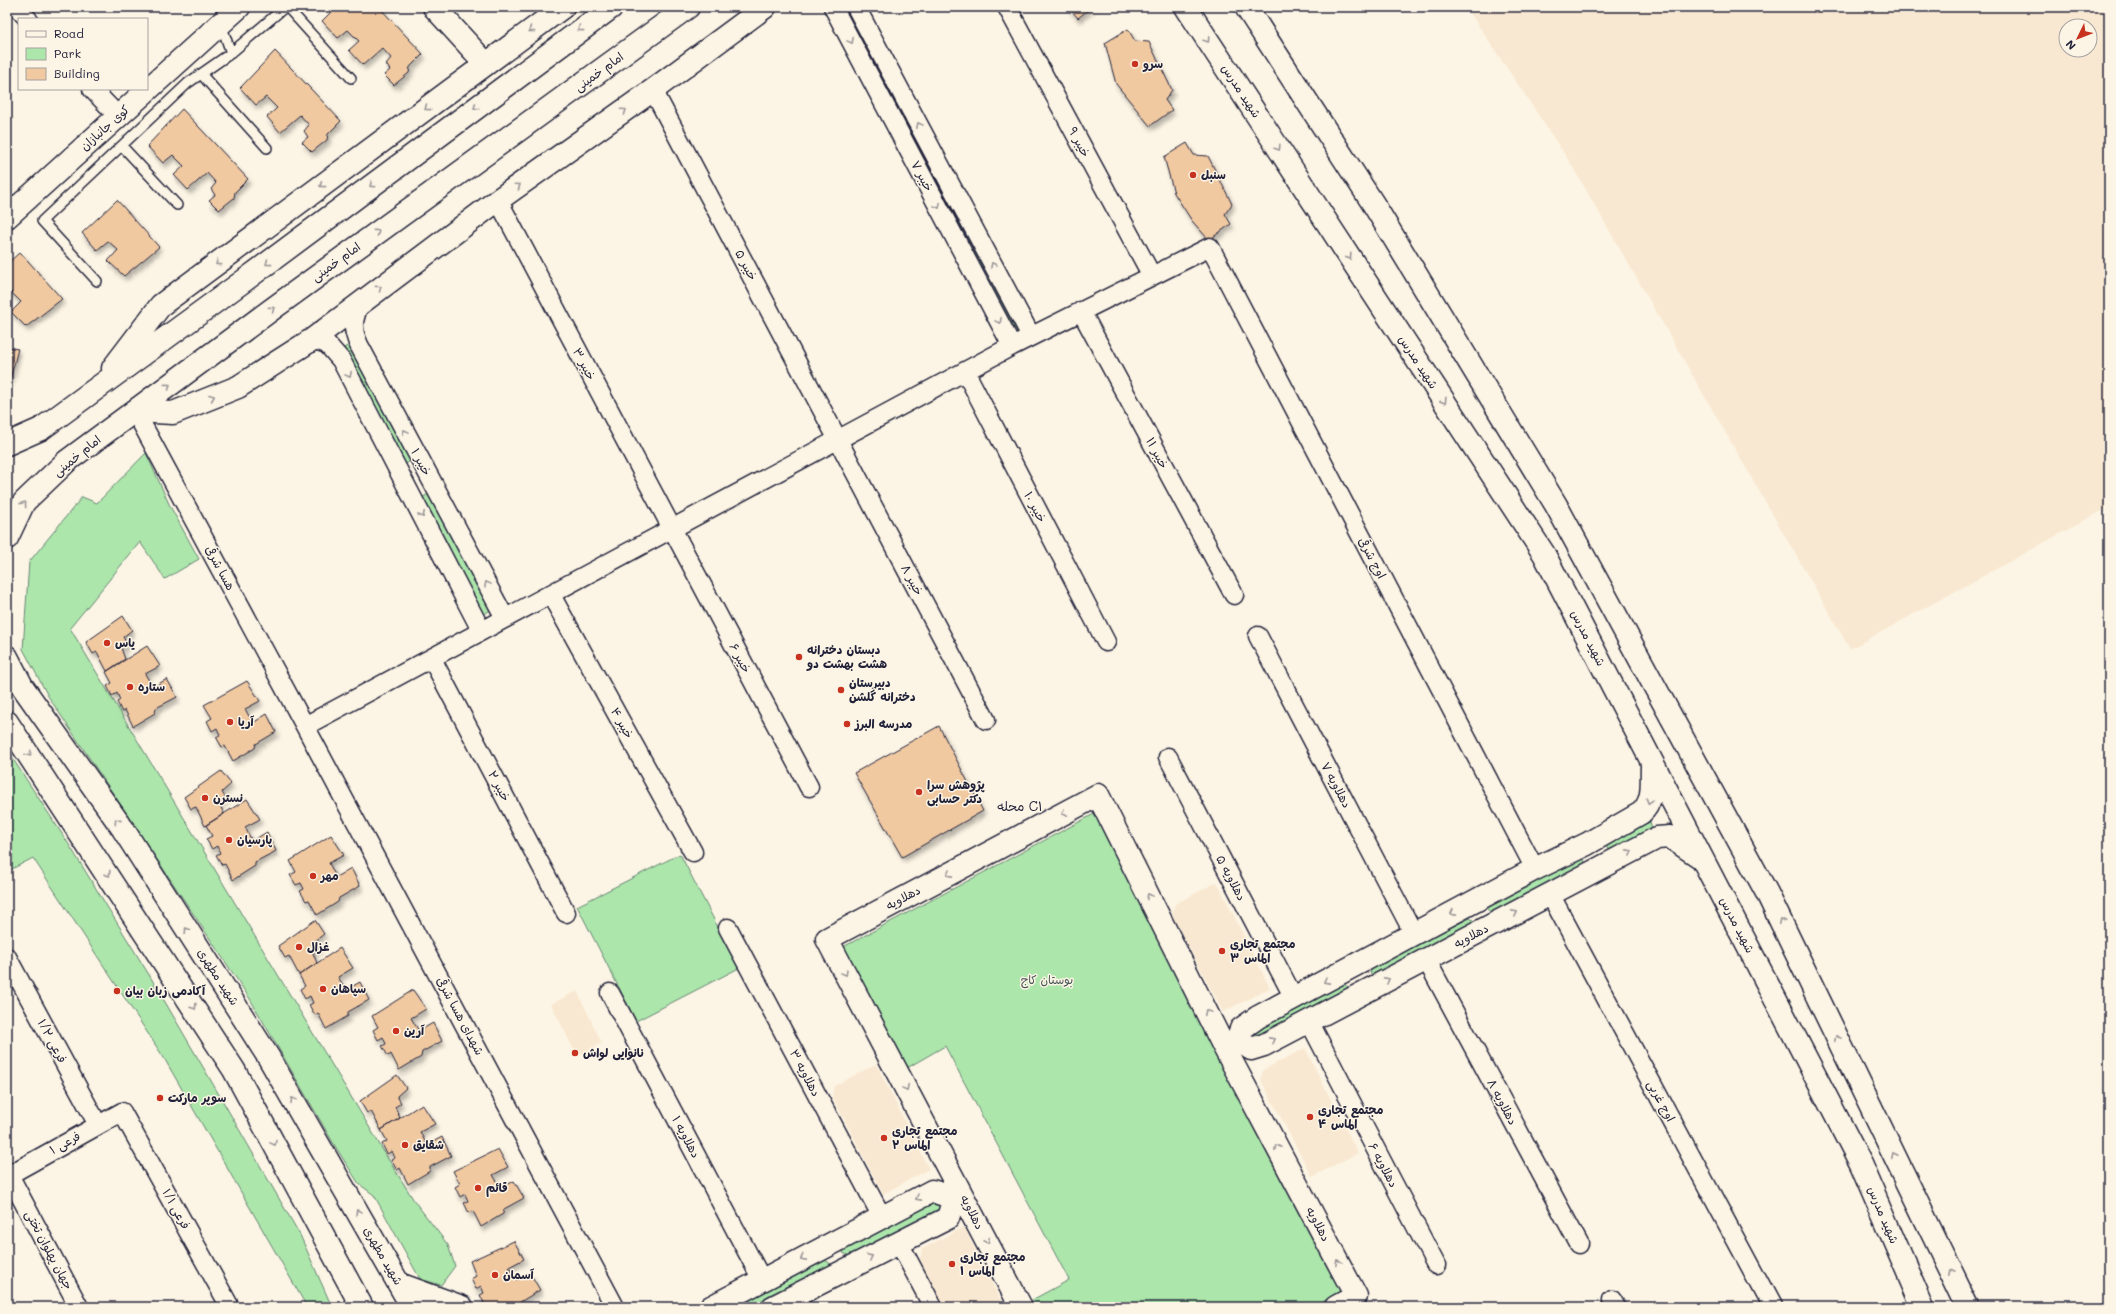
<svg xmlns="http://www.w3.org/2000/svg" width="2116" height="1314" font-family="Mali,'Playpen Sans Arabic',sans-serif">
	<style>
		.built { fill: #f9e8d1; fill-rule: evenodd }
		.green { fill: #ace6ab; stroke: #678473 }
		.building { fill: #f1c9a1; stroke: #22223b; filter: url(#shadow) }
		.lines { fill: none; stroke-linecap: round; stroke-linejoin: round }
		.lane-casing { stroke: #22223b; stroke-width: 12 }
		.street-casing { stroke: #22223b; stroke-width: 21 }
		.secondary-casing { stroke: #22223b; stroke-width: 25 }
		.lane { stroke: #fcf5e5; stroke-width: 9 }
		.street { stroke: #fcf5e5; stroke-width: 18 }
		.secondary { stroke: #fcf5e5; stroke-width: 22 }
		.oneway { stroke: #9a9698 }
		.poi-dot { fill: #c8321e; stroke: #fcf5e5; stroke-width: 1.5 }
		.labels { text-anchor: middle; stroke-width: 3; stroke-linejoin: round; paint-order: stroke }
		.poi-label { font-size: 12px; font-weight: bold; fill: #22223b; stroke: #fcf5e5; text-anchor: start }
		.street-label { font-size: 12px; fill: #22223b; stroke: #fcf5e5 }
		.park-label { font-size: 12px; fill: #445357; stroke: #fcf5e5 }
		.neighbourhood-label { font-size: 13px; fill: #22223b; stroke: #fcf5e5 }
	</style>
	<defs>
		<filter id="shadow"><feDropShadow dx="2.5" dy="4.5" stdDeviation="2" flood-color="#0004"/></filter>
	</defs>
	<rect width="100%" height="100%" fill="#fcf5e5"/>
	<filter id="ink" filterUnits="userSpaceOnUse"><feTurbulence type="fractalNoise" baseFrequency=".025" numOctaves="2"/><feDisplacementMap in="SourceGraphic" scale="8" xChannelSelector="R" yChannelSelector="G"/><feConvolveMatrix kernelMatrix="1 2 1 2 8 2 1 2 1" color-interpolation-filters="sRGB"/></filter>
	<g filter="url(#ink)">
		<path class="built" d="M1466 7H2109V507L1850 649 1571 164ZM2066 26H2090V50H2066Z
			M1217 882 1270 988 1223 1012 1172 915 1175 904Z
			M577 991 602 1043 577 1056 551 1004Z
			M1305 1048 1358 1153 1312 1177 1261 1080 1263 1070Z
			M876 1064 929 1169 883 1194 832 1096 834 1086Z
			M964 1227 1004 1307H945L920 1259 922 1249Z"/>
		<path class="green" d="M839 7H851L913 125 905 130Z
			M935 170 1023 331 1016 336 927 174Z
			M349 345 412 460 404 465 340 350Z
			M146 453 170 506 199 559 165 579 140 542 70 628 395 1170 415 1202 448 1245 455 1266 441 1285 420 1279 374 1195 359 1184 335 1146 250 999 48 696 23 649 29 562 82 497 97 503Z
			M429 494 492 609 483 615 419 499Z
			M7 750 68 843 151 978 210 1079 300 1235 332 1307H307L164 1058 33 858 10 870 7 863Z
			M1096 813 1343 1291 1313 1307H1036L1032 1300 1069 1280 945 1046 907 1068 843 947Z
			M1650 821 1653 833 1608 850 1605 843Z
			M680 854 739 968 636 1021 577 906Z
			M1583 855 1586 867 1492 914 1487 909 1486 904Z
			M1470 918 1476 922 1379 977 1370 973 1373 966Z
			M1343 983 1348 987 1345 995 1251 1042 1245 1032Z
			M943 1198 946 1210 852 1257 843 1253 846 1246Z
			M825 1260 831 1264 828 1272 758 1307H731Z"/>
		<path class="building" d="M336 7H379L423 54 410 67 409 73 394 85 384 75 390 70 386 64 391 58 382 48 363 65 349 50 359 41 348 30 338 38 322 21Z
			M1068 7H1092L1078 18Z
			M1128 29 1135 41 1149 42 1172 90 1165 100 1172 110 1150 126 1116 84 1105 43Z
			M275 51 341 121 328 134 327 140 312 152 302 142 308 137 304 131 309 125 300 115 280 132 267 117 277 108 266 97 256 105 240 88Z
			M182 109 248 179 235 192 234 198 219 210 209 200 215 195 211 189 216 183 207 173 188 190 174 175 184 166 173 155 163 163 147 146Z
			M1187 143 1194 155 1208 156 1232 204 1225 214 1231 224 1209 240 1192 221 1174 193 1164 157Z
			M117 200 159 247 124 276 108 261 118 250 108 241 97 250 82 233Z
			M20 252 62 299 26 327 11 312 21 302 11 292 7 295V264Z
			M7 347 18 349 10 380H7Z
			M123 616 132 630 123 637 127 644 121 648 125 659 107 671 97 652 93 654 86 642Z
			M147 646 160 666 145 674 153 687 167 679 177 697 156 708 155 713 133 726 125 710 122 712 117 702 120 700 117 693 112 696 107 686 112 683 106 672Z
			M247 681 260 701 245 709 253 723 267 714 276 732 256 744 255 748 233 761 225 746 222 747 216 737 220 735 217 728 212 731 207 721 212 718 204 705Z
			M939 726 983 811 902 857 854 773Z
			M221 771 231 784 222 792 226 799 219 803 224 814 205 826 196 807 191 809 184 797Z
			M247 799 260 819 245 827 252 841 267 832 276 851 255 862V866L233 880 225 864 222 865 216 855 220 853 217 846 212 849 206 839 212 836 206 825Z
			M331 835 344 855 329 863 336 877 351 868 360 886 339 898 338 902 317 915 309 900 306 901 300 891 304 889 301 883 296 885 290 875 296 872 290 861Z
			M315 920 324 934 315 941 319 948 313 953 317 963 299 975 289 956 285 958 278 946Z
			M340 948 353 968 338 977 346 990 360 982 369 1000 348 1012V1016L326 1029 318 1013 315 1015 309 1005 313 1003 310 996 305 999 300 989 305 986 299 975Z
			M413 990 426 1009 411 1018 419 1031 433 1023 442 1041 422 1052 421 1057 399 1070 391 1054 388 1056 382 1046 386 1044 383 1037 378 1040 373 1030 378 1027 372 1016Z
			M397 1075 406 1088 397 1096 401 1103 395 1107 400 1118 381 1130 371 1111 367 1113 360 1101Z
			M422 1104 435 1124 420 1132 427 1145 442 1137 451 1156 430 1167V1171L408 1184 400 1168 397 1170 391 1160 395 1158 392 1151 387 1154 382 1144 387 1141 381 1130Z
			M498 1149 508 1167 493 1175 501 1188 514 1181 524 1198 504 1209 503 1214 481 1227 473 1211 469 1213 464 1203 468 1201 465 1194 460 1197 455 1187 460 1184 453 1171Z
			M514 1241 524 1259 509 1267 517 1280 530 1273 540 1290 520 1302 517 1307H491L489 1304 485 1305 480 1295 484 1293 481 1286 476 1289 471 1279 476 1276 470 1261Z"/>
		<g class="lines">
			<g class="lane-casing">
				<path id="lane" d="M287 7 351 78
					M221 24 231 53
					M201 74 267 148
					M122 146 177 205
					M97 281 42 221 188 83 231 53 285 7"/>
			</g>
			<g class="street-casing">
				<path id="street" d="M17 7 28 19
					M833 7 1012 346
					M856 7 1031 336
					M1007 7 1152 276
					M92 89 118 116
					M653 90 986 720
					M498 200 809 787
					M360 302C353 321 351 327 359 345L505 618
					M1081 311 1234 595
					M313 339 327 344 341 360 481 630
					M965 371 1106 642
					M135 411 305 726 615 1307
					M551 595 693 852
					M1258 636 1414 934
					M432 659 566 913
					M305 726 1012 346 1210 247 1535 869
					M1168 757 1294 998
					M1550 894 1772 1307
					M728 928 882 1217
					M7 957 98 1125
					M1426 959 1579 1244
					M610 993 762 1280
					M1309 1021 1436 1265
					M7 1171 79 1307
					M7 1176 122 1112 230 1307
					M899 1243 933 1307
					M1612 1300 1616 1307"/>
			</g>
			<g class="secondary-casing">
				<path id="secondary" d="M434 7 486 64
					M1186 7 1544 554 1861 1164 1923 1307
					M1246 7 1374 205 1556 505 1767 893 1968 1307
					M7 217 239 7
					M113 368 161 305 563 7
					M135 411 173 413 238 387 313 339 498 200 653 90 765 7
					M7 444 41 429 245 280 612 7
					M7 538 24 502 67 461 275 307 688 7
					M7 657 22 686 123 829 269 1058 412 1307
					M7 722 234 1070 362 1307
					M1238 1040 1251 1049 1264 1045 1657 838 1670 837 1700 857
					M1238 1040 1241 1029 1258 1017 1535 869 1587 844 1641 813C1655 800 1651 783 1652 765
					M399 1284 462 1307
					M711 1307 932 1191 954 1198
					M773 1307 948 1218 954 1198
					M1021 1307 827 939 1098 795 1224 1047 1356 1296 1336 1307"/>
			</g>
			<use href="#lane" class="lane"/>
			<use href="#street" class="street"/>
			<use href="#secondary" class="secondary"/>
		</g>
		<defs><path id="oneway-chevron" d="M-2-3.5L2.5 0L-2 3.5" fill="none" stroke-width="1.6" stroke-linecap="round" stroke-linejoin="round"/></defs>
		<g class="oneway">
			<use href="#oneway-chevron" transform="translate(580 29) rotate(143)"/>
			<use href="#oneway-chevron" transform="translate(531 30) rotate(143)"/>
			<use href="#oneway-chevron" transform="translate(1207 40) rotate(57)"/>
			<use href="#oneway-chevron" transform="translate(851 41) rotate(62)"/>
			<use href="#oneway-chevron" transform="translate(476 107) rotate(143)"/>
			<use href="#oneway-chevron" transform="translate(427 108) rotate(143)"/>
			<use href="#oneway-chevron" transform="translate(624 111) rotate(-35)"/>
			<use href="#oneway-chevron" transform="translate(919 125) rotate(-118)"/>
			<use href="#oneway-chevron" transform="translate(1278 148) rotate(57)"/>
			<use href="#oneway-chevron" transform="translate(322 185) rotate(143)"/>
			<use href="#oneway-chevron" transform="translate(372 185) rotate(143)"/>
			<use href="#oneway-chevron" transform="translate(518 186) rotate(-35)"/>
			<use href="#oneway-chevron" transform="translate(938 206) rotate(62)"/>
			<use href="#oneway-chevron" transform="translate(377 232) rotate(-36)"/>
			<use href="#oneway-chevron" transform="translate(1349 257) rotate(57)"/>
			<use href="#oneway-chevron" transform="translate(218 263) rotate(143)"/>
			<use href="#oneway-chevron" transform="translate(268 263) rotate(143)"/>
			<use href="#oneway-chevron" transform="translate(993 265) rotate(-118)"/>
			<use href="#oneway-chevron" transform="translate(379 288) rotate(-36)"/>
			<use href="#oneway-chevron" transform="translate(272 309) rotate(-36)"/>
			<use href="#oneway-chevron" transform="translate(999 321) rotate(62)"/>
			<use href="#oneway-chevron" transform="translate(349 375) rotate(62)"/>
			<use href="#oneway-chevron" transform="translate(168 386) rotate(-37)"/>
			<use href="#oneway-chevron" transform="translate(212 397) rotate(-22)"/>
			<use href="#oneway-chevron" transform="translate(1444 401) rotate(57)"/>
			<use href="#oneway-chevron" transform="translate(405 432) rotate(-118)"/>
			<use href="#oneway-chevron" transform="translate(24 504) rotate(-55)"/>
			<use href="#oneway-chevron" transform="translate(422 515) rotate(63)"/>
			<use href="#oneway-chevron" transform="translate(487 584) rotate(-118)"/>
			<use href="#oneway-chevron" transform="translate(29 754) rotate(56)"/>
			<use href="#oneway-chevron" transform="translate(1649 801) rotate(107)"/>
			<use href="#oneway-chevron" transform="translate(1064 813) rotate(152)"/>
			<use href="#oneway-chevron" transform="translate(117 821) rotate(-125)"/>
			<use href="#oneway-chevron" transform="translate(1630 852) rotate(-28)"/>
			<use href="#oneway-chevron" transform="translate(108 874) rotate(57)"/>
			<use href="#oneway-chevron" transform="translate(949 874) rotate(152)"/>
			<use href="#oneway-chevron" transform="translate(1149 896) rotate(-117)"/>
			<use href="#oneway-chevron" transform="translate(1453 913) rotate(152)"/>
			<use href="#oneway-chevron" transform="translate(1515 913) rotate(-28)"/>
			<use href="#oneway-chevron" transform="translate(1781 921) rotate(-116)"/>
			<use href="#oneway-chevron" transform="translate(187 930) rotate(-123)"/>
			<use href="#oneway-chevron" transform="translate(845 973) rotate(62)"/>
			<use href="#oneway-chevron" transform="translate(1387 980) rotate(-28)"/>
			<use href="#oneway-chevron" transform="translate(1326 981) rotate(152)"/>
			<use href="#oneway-chevron" transform="translate(194 1007) rotate(57)"/>
			<use href="#oneway-chevron" transform="translate(1207 1012) rotate(-117)"/>
			<use href="#oneway-chevron" transform="translate(1837 1038) rotate(-116)"/>
			<use href="#oneway-chevron" transform="translate(1272 1040) rotate(-28)"/>
			<use href="#oneway-chevron" transform="translate(906 1088) rotate(62)"/>
			<use href="#oneway-chevron" transform="translate(293 1100) rotate(-120)"/>
			<use href="#oneway-chevron" transform="translate(274 1143) rotate(62)"/>
			<use href="#oneway-chevron" transform="translate(1277 1147) rotate(-118)"/>
			<use href="#oneway-chevron" transform="translate(1894 1155) rotate(-116)"/>
			<use href="#oneway-chevron" transform="translate(918 1198) rotate(152)"/>
			<use href="#oneway-chevron" transform="translate(358 1212) rotate(-120)"/>
			<use href="#oneway-chevron" transform="translate(987 1241) rotate(63)"/>
			<use href="#oneway-chevron" transform="translate(870 1257) rotate(-27)"/>
			<use href="#oneway-chevron" transform="translate(803 1258) rotate(152)"/>
			<use href="#oneway-chevron" transform="translate(1338 1262) rotate(-118)"/>
			<use href="#oneway-chevron" transform="translate(1951 1272) rotate(-116)"/>
		</g>
	</g>
	<g class="poi-dot">
		<circle cx="1135" cy="64" r="4"/>
		<circle cx="1193" cy="175" r="4"/>
		<circle cx="107" cy="643" r="4"/>
		<circle cx="799" cy="657" r="4"/>
		<circle cx="130" cy="687" r="4"/>
		<circle cx="841" cy="690" r="4"/>
		<circle cx="230" cy="722" r="4"/>
		<circle cx="847" cy="724" r="4"/>
		<circle cx="919" cy="792" r="4"/>
		<circle cx="205" cy="798" r="4"/>
		<circle cx="229" cy="840" r="4"/>
		<circle cx="313" cy="876" r="4"/>
		<circle cx="299" cy="947" r="4"/>
		<circle cx="1222" cy="951" r="4"/>
		<circle cx="323" cy="989" r="4"/>
		<circle cx="117" cy="991" r="4"/>
		<circle cx="396" cy="1031" r="4"/>
		<circle cx="575" cy="1053" r="4"/>
		<circle cx="160" cy="1098" r="4"/>
		<circle cx="1310" cy="1117" r="4"/>
		<circle cx="884" cy="1138" r="4"/>
		<circle cx="405" cy="1145" r="4"/>
		<circle cx="478" cy="1188" r="4"/>
		<circle cx="952" cy="1264" r="4"/>
		<circle cx="495" cy="1275" r="4"/>
	</g>
	<g class="labels">
		<g class="poi-label">
			<text x="1143" y="68">سرو</text>
			<text x="1201" y="179">سنبل</text>
			<text x="115" y="647">یاس</text>
			<text x="807" y="654">دبستان دخترانه<tspan x="807" dy="14">هشت بهشت دو</tspan></text>
			<text x="849" y="687">دبیرستان<tspan x="849" dy="14">دخترانه گلشن</tspan></text>
			<text x="138" y="691">ستاره</text>
			<text x="238" y="726">آریا</text>
			<text x="855" y="728">مدرسه البرز</text>
			<text x="927" y="789">پژوهش سرا<tspan x="927" dy="14">دکتر حسابی</tspan></text>
			<text x="213" y="802">نسترن</text>
			<text x="237" y="844">پارسیان</text>
			<text x="321" y="880">مهر</text>
			<text x="1230" y="948">مجتمع تجاری<tspan x="1230" dy="14">الماس ۳</tspan></text>
			<text x="307" y="951">غزال</text>
			<text x="331" y="993">سپاهان</text>
			<text x="125" y="995">آکادمی زبان بیان</text>
			<text x="404" y="1035">آرین</text>
			<text x="583" y="1057">نانوایی لواش</text>
			<text x="168" y="1102">سوپر مارکت</text>
			<text x="1318" y="1114">مجتمع تجاری<tspan x="1318" dy="14">الماس ۴</tspan></text>
			<text x="892" y="1135">مجتمع تجاری<tspan x="892" dy="14">الماس ۲</tspan></text>
			<text x="413" y="1149">شقایق</text>
			<text x="486" y="1192">قائم</text>
			<text x="960" y="1261">مجتمع تجاری<tspan x="960" dy="14">الماس ۱</tspan></text>
			<text x="503" y="1279">آسمان</text>
		</g>
		<g class="street-label">
			<text transform="translate(599 72) rotate(-36)" y="4">امام خمینی</text>
			<text transform="translate(1241 91) rotate(57)" y="4">شهید مدرس</text>
			<text transform="translate(105 128) rotate(-42)" y="4">کوی جانبازان</text>
			<text transform="translate(1079 142) rotate(62)" y="4">خیبر ۹</text>
			<text transform="translate(922 176) rotate(62)" y="4">خیبر ۷</text>
			<text transform="translate(336 262) rotate(-36)" y="4">امام خمینی</text>
			<text transform="translate(746 265) rotate(62)" y="4">خیبر ۵</text>
			<text transform="translate(1418 362) rotate(57)" y="4">شهید مدرس</text>
			<text transform="translate(584 364) rotate(62)" y="4">خیبر ۳</text>
			<text transform="translate(1157 453) rotate(62)" y="4">خیبر ۱۱</text>
			<text transform="translate(77 456) rotate(-39)" y="4">امام خمینی</text>
			<text transform="translate(421 462) rotate(62)" y="4">خیبر ۱</text>
			<text transform="translate(1035 507) rotate(62)" y="4">خیبر ۱۰</text>
			<text transform="translate(1372 558) rotate(62)" y="4">اوج شرقی</text>
			<text transform="translate(220 568) rotate(62)" y="4">هسا شرقی</text>
			<text transform="translate(912 580) rotate(62)" y="4">خیبر ۸</text>
			<text transform="translate(1588 638) rotate(63)" y="4">شهید مدرس</text>
			<text transform="translate(740 658) rotate(62)" y="4">خیبر ۶</text>
			<text transform="translate(622 723) rotate(61)" y="4">خیبر ۴</text>
			<text transform="translate(1336 785) rotate(62)" y="4">دهلاویه ۷</text>
			<text transform="translate(499 786) rotate(62)" y="4">خیبر ۲</text>
			<text transform="translate(1231 878) rotate(62)" y="4">دهلاویه ۵</text>
			<text transform="translate(903 898) rotate(-28)" y="4">دهلاویه</text>
			<text transform="translate(1737 925) rotate(63)" y="4">شهید مدرس</text>
			<text transform="translate(1471 936) rotate(-28)" y="4">دهلاویه</text>
			<text transform="translate(218 977) rotate(57)" y="4">شهید مطهری</text>
			<text transform="translate(460 1016) rotate(62)" y="4">شهدای هسا شرقی</text>
			<text transform="translate(52 1041) rotate(62)" y="4">فرعی ۱/۲</text>
			<text transform="translate(805 1073) rotate(62)" y="4">دهلاویه ۳</text>
			<text transform="translate(1661 1101) rotate(62)" y="4">اوج غربی</text>
			<text transform="translate(1502 1102) rotate(62)" y="4">دهلاویه ۸</text>
			<text transform="translate(686 1137) rotate(62)" y="4">دهلاویه ۱</text>
			<text transform="translate(65 1143) rotate(-29)" y="4">فرعی ۱</text>
			<text transform="translate(1383 1165) rotate(62)" y="4">دهلاویه ۶</text>
			<text transform="translate(176 1209) rotate(61)" y="4">فرعی ۱/۱</text>
			<text transform="translate(972 1212) rotate(63)" y="4">دهلاویه</text>
			<text transform="translate(1883 1215) rotate(67)" y="4">شهید مدرس</text>
			<text transform="translate(1318 1224) rotate(62)" y="4">دهلاویه</text>
			<text transform="translate(49 1250) rotate(62)" y="4">جهان پهلوان تختی</text>
			<text transform="translate(383 1256) rotate(60)" y="4">شهید مطهری</text>
		</g>
		<g class="park-label">
			<text x="1047" y="984">بوستان کاج</text>
		</g>
		<g class="neighbourhood-label">
			<text x="1020" y="811">محله C۱</text>
		</g>
	</g>
	<rect width="2116" height="1314" fill="none" stroke="#fcf5e5" stroke-width="24"/>
	<rect x="12" y="12" width="2092" height="1290" fill="none" stroke="#22223b" stroke-width="1.5" filter="url(#ink)"/>
	<rect x="18" y="18" width="130" height="72" fill="#fcf5e5" stroke="#a5a1a1"/>
	<rect x="26" y="31" width="20" height="6" fill="#fcf5e5" stroke="#a5a1a1"/>
	<text x="54" y="38" font-size="12" fill="#22223b">Road</text>
	<rect x="26" y="48" width="20" height="12" fill="#ace6ab" stroke="#a5a1a1"/>
	<text x="54" y="58" font-size="12" fill="#22223b">Park</text>
	<rect x="26" y="68" width="20" height="12" fill="#f1c9a1" stroke="#a5a1a1"/>
	<text x="54" y="78" font-size="12" fill="#22223b">Building</text>
	<g transform="translate(2078 38) rotate(227)"><circle r="19" fill="#fcf5e5" stroke="#a5a1a1"/>
	<path d="M0-3L7 15L0 10L-7 15Z" fill="#c8321e"/>
	<text y="-6" font-size="11" font-weight="bold" text-anchor="middle" fill="#22223b">N</text>
	</g>
</svg>
